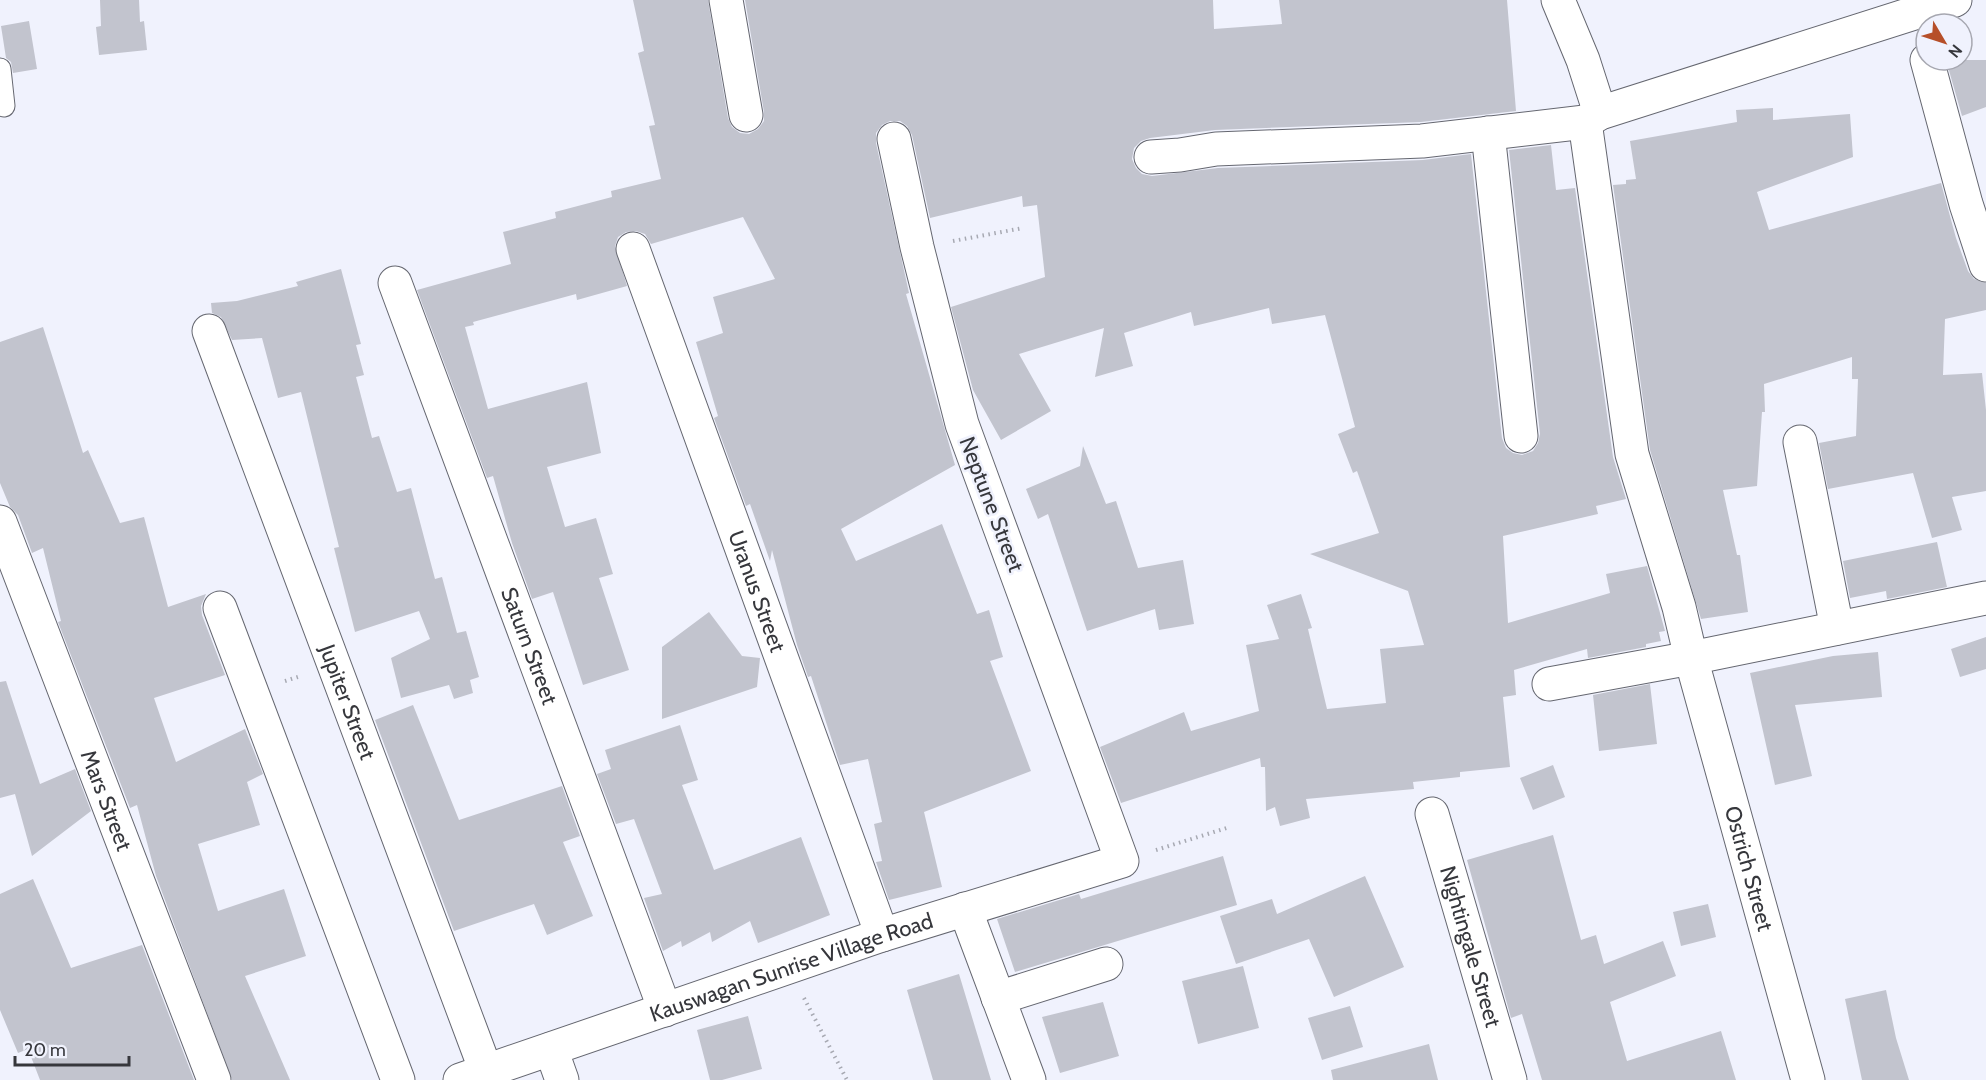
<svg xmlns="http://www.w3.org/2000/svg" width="1986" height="1080" font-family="Cabin,sans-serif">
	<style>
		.building { fill: #c2c4ce }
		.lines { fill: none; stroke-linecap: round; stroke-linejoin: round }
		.lane-casing { stroke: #656770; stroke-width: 23 }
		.street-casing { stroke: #656770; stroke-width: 35 }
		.path { stroke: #a7a9b2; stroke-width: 4; stroke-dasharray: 1.5 4.5; stroke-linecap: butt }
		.lane { stroke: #fff; stroke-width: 21 }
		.street { stroke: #fff; stroke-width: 33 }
		.labels { text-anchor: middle; stroke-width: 5; stroke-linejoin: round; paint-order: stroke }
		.street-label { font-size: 22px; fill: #36373c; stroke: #f0f2fd }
	</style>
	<rect width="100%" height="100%" fill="#f0f2fd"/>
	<path class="building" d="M100 0H139L140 22 144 21 147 50 99 55 96 27 101 26Z
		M633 0H708L728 118 732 127 740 133 749 134 758 129 764 121V112L745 0H1213L1214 29 1282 24 1279 0H1507L1516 111 1421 122 1215 130 1150 138 1141 141 1134 148 1132 159 1136 168 1142 174 1152 176 1218 168 1423 160 1471 154 1502 438 1506 448 1513 453 1522 455 1533 451 1538 443 1540 434 1509 150 1551 145 1556 190 1575 188 1613 457 1626 499 1596 506 1598 514 1503 536 1508 623 1610 593 1606 574 1647 566 1665 631 1659 632 1661 641 1646 644V647L1588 658 1587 649 1514 670 1516 695 1503 697 1510 767 1460 772V777L1413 782 1414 789 1306 799 1310 818 1280 826 1275 807 1266 811 1265 767H1261L1260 758 1121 803 1100 747 1184 712 1191 731 1259 711 1246 645 1279 639 1267 605 1301 594 1312 628 1308 629 1327 709 1386 703 1380 649 1424 645 1408 591 1310 554 1379 533 1357 471 1353 473 1338 434 1355 427 1325 315 1272 324 1269 308 1194 326 1191 312 1124 333 1133 366 1095 377 1104 328 1019 354 1051 411 1001 440 973 390 951 307 1045 277 1037 205 1023 207 1022 196 930 218 912 135 907 126 900 121H890L882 125 876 133V143L909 293 906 294 955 465 841 529 856 561 942 524 977 614 989 610 1003 657 990 661 1031 771 924 812 942 887 889 900 876 862 882 861 874 824 882 822 868 759 840 765 811 676 808 677 797 645 772 550 770 561 750 504 746 506 714 418 718 416 696 342 723 333 713 297 775 279 743 217 651 244 645 234 636 231 626 232 618 237 615 246 627 286 577 300 576 294 473 322 474 325 465 327 488 409 587 382 601 453 547 467 565 527 596 518 613 574 599 578 629 670 583 685 553 592 532 599 512 543 493 476 487 478 417 290 511 264 503 232 556 218 555 212 612 197 611 191 661 179 649 126 655 125 638 53 644 51Z
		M29 21 37 69 13 73 11 62 6 58 1 26Z
		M1946 60H1986V107L1962 116Z
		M1773 108V120L1850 114 1853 157 1757 192 1769 230 1941 183 1956 238 1968 271 1974 279 1986 283V310L1945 319 1943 375 1982 373 1986 410V491L1952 497 1962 530 1932 538 1913 473 1828 489 1819 443 1856 436 1858 379H1852V357L1764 384 1765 412H1762L1757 486 1723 490 1737 555H1740L1748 612 1701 619 1650 450 1613 185 1626 184V180L1636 179 1630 141 1737 122 1736 110Z
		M341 269 361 344 356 345 364 375 356 377 372 438 379 436 397 492 411 488 435 579 442 577 457 633 466 631 479 677 470 680 473 693 454 699 449 685 401 698 391 658 430 639 419 611 355 632 334 548 339 547 301 392 278 398 262 338 232 340 221 317 212 313 211 303 237 301 298 286 296 282Z
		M43 327 83 453 88 450 120 523 144 517 168 607 206 594 201 606 202 615 225 675 154 698 176 762 245 729 263 774 247 782 260 825 198 844 218 911 284 889 306 956 245 976 290 1080H232L156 876 137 805 130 808 58 622 61 621 43 548 32 553 18 515 10 507 0 483V342Z
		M1083 446 1106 504 1116 501 1138 568 1183 560 1194 624 1159 630 1155 609 1087 631 1048 514 1038 519 1026 489 1080 466Z
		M1937 542 1947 587 1887 599 1886 591 1850 598 1843 561Z
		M709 612 742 656 760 658 757 687 662 719V647Z
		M1986 637V669L1960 677 1951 649Z
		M1878 652 1882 697 1795 705 1812 776 1775 785 1750 673 1833 656Z
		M6 681 40 784 75 769 91 811 32 856 15 794 0 798V682Z
		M1650 684 1657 744 1599 751 1593 695Z
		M413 705 459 820 562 786 580 836 563 842 593 916 547 935 534 904 454 931 375 720Z
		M680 725 698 780 682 785 714 870 801 837 830 915 758 943 750 921 712 942 710 932 682 947 681 941 663 951 644 898 662 894 634 819 616 824 597 774 611 769 605 750Z
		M1553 765 1565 797 1533 810 1520 778Z
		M1553 835 1581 940 1596 935 1604 964 1663 941 1676 976 1610 1002 1627 1061 1721 1031 1736 1080H1542L1522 1014 1511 1018 1467 860Z
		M1223 856 1237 905 1015 972 997 919 1079 894 1081 899Z
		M1365 876 1404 967 1334 997 1309 939 1236 964 1220 916 1272 899 1277 914Z
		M33 879 71 968 142 945 194 1080H40L28 1049 18 1053 0 1010V894Z
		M1708 904 1716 937 1681 946 1673 912Z
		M1243 966 1259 1028 1198 1044 1182 981Z
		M959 974 991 1080H933L907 990Z
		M1886 990 1896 1038 1909 1080H1862L1845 999Z
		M1103 1002 1119 1056 1060 1073 1042 1017Z
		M1350 1006 1363 1047 1322 1060 1308 1018Z
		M748 1016 762 1069 722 1080H710L697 1030Z
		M1429 1044 1438 1080H1333L1331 1070Z"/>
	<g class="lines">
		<g class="lane-casing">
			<path id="lane" d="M0 69 4 106"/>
		</g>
		<g class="street-casing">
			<g id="street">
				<path d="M726 0 746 115"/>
				<path d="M1558 0 1583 60 1600 113"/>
				<path d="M1927 60 1966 204 1986 265"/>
				<path id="s1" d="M1585 122 1632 454 1679 607 1691 658 1808 1080"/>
				<path d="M1488 133 1521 436"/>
				<path d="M1151 157 1180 155 1216 149 1422 141 1585 122 1600 113 1955 0"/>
				<path id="s2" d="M633 249 882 935"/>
				<path id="s3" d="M395 283 665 1010"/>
				<path id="s4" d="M209 331 486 1071"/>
				<path d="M1800 442 1837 628"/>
				<path id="s5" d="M0 522 214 1080"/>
				<path d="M220 608 398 1080"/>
				<path d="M1549 684 1691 658 1986 598"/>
				<path id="s6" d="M1432 814 1510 1080"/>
				<path d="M965 909 1029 1080"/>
				<path d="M998 998 1106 964"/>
				<path d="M551 1049 562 1080"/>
				<path id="s7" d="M460 1080 882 935 1122 861 962 424 917 247 894 139"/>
			</g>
		</g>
		<path class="path" d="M953 241 1023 228
			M285 681 301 676
			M1156 850 1230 827
			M804 998 847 1080"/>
		<use href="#lane" class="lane"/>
		<use href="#street" class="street"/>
	</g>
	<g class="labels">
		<g class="street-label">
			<text transform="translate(992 504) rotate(69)" y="8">Neptune Street</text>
			<text dy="8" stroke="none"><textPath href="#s2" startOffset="364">Uranus Street</textPath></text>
			<text dy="8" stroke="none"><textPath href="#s3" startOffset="387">Saturn Street</textPath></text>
			<text dy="8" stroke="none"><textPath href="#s4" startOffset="396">Jupiter Street</textPath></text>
			<text dy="8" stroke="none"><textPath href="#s5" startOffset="298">Mars Street</textPath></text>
			<text dy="8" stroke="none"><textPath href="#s1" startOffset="766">Ostrich Street</textPath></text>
			<text dy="8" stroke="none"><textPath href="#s6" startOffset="138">Nightingale Street</textPath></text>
			<text dy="8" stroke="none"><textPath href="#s7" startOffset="350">Kauswagan Sunrise Village Road</textPath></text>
		</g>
	</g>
	<g transform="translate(1944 42) rotate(129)"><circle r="28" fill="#f0f2fd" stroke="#a6a7b0" stroke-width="1.5"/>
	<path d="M0-4.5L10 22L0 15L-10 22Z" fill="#b64f29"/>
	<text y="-9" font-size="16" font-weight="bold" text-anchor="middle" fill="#36373c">N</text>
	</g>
	<path d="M15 1056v9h114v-9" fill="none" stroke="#36373c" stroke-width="3"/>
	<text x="24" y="1056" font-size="18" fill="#36373c" stroke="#f0f2fd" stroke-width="4.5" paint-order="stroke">20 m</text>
</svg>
